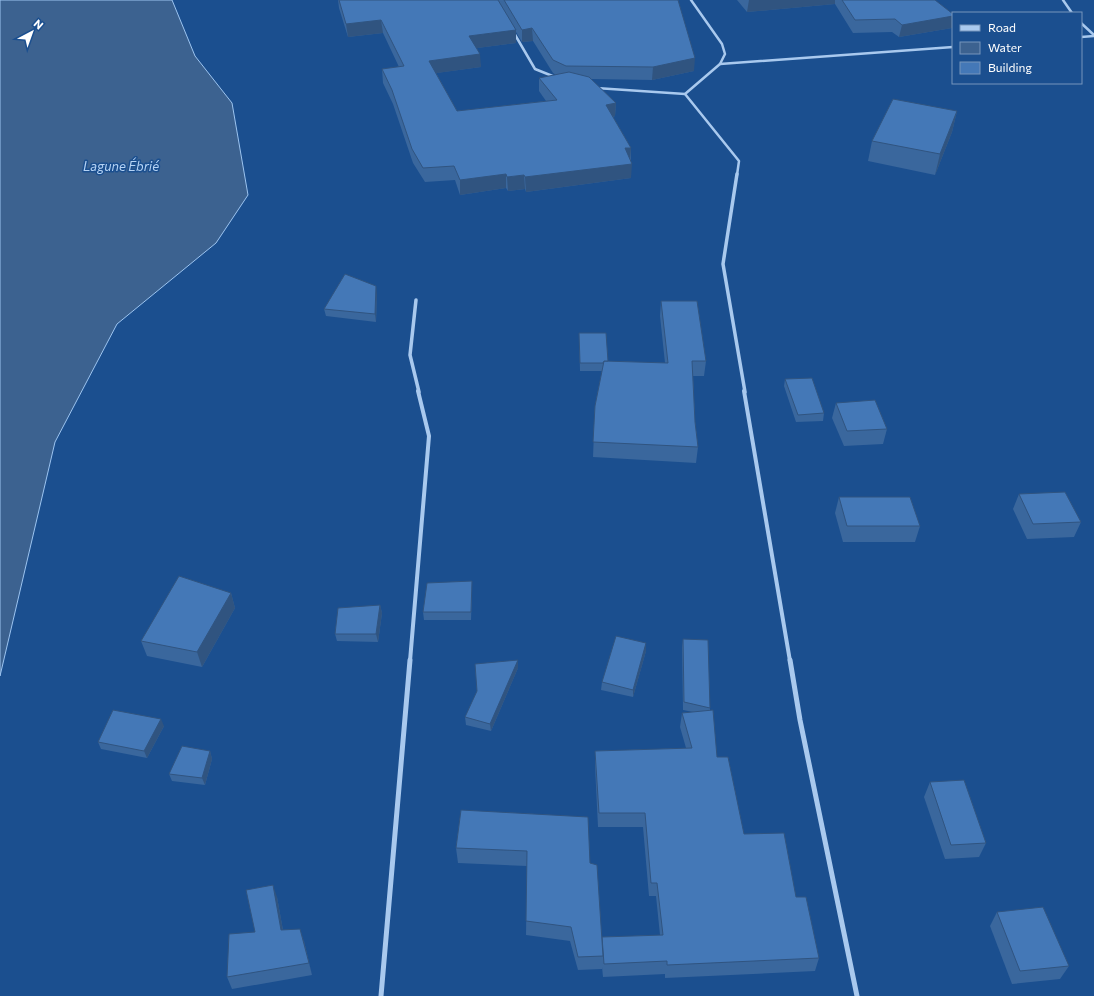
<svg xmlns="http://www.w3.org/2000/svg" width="1094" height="996" font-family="Commissioner,sans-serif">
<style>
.water{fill:#3c6290;stroke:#9cc4f0}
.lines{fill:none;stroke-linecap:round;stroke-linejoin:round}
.minor-far3{stroke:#a9c9ee;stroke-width:2.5}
.minor-far2{stroke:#a9c9ee;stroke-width:3.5}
.minor-far1{stroke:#a9c9ee;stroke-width:4}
.minor{stroke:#a9c9ee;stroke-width:5}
.wall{fill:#3a679d;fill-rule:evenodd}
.shaded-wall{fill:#305480}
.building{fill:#4478b7;stroke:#305480}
.labels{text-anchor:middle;stroke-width:3;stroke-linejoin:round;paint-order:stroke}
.far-water-label{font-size:13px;font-style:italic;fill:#b5d3f5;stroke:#1b4f8f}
</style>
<rect width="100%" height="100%" fill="#1b4f8f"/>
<polygon class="water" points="0,0 172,0 195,56 232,103 248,195 216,243 117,324 55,442 0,676"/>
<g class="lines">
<g class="minor-far3">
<polyline points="1063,0 1072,13"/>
<polyline points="1081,23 1094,35"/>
<polyline points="514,33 535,69 555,77"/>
<polyline points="1081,37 1094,36"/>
<polyline points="720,64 953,47"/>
<polyline points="596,88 685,94 720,64 725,54 722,44 691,0"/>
<polyline points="685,94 739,161 737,175"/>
</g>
<g class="minor-far2">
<polyline points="737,174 723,264 745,392"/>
<polyline points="416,300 410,355 419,392"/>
</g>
<g class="minor-far1">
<polyline points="744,391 790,661"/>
<polyline points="410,661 429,436 418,391"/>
</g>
<g class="minor">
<polyline points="790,660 800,720 857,996"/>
<polyline points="381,996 410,660"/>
</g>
</g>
<g class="wall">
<path d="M338,0H678L694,71L652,80L591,79L616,103L615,116L613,117L631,148V178L526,192L525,189L508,191L506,188L460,195L455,180L425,182L413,163L393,104L383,83L382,69L399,67L383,33L348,37L339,8ZM516,32L522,42L533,41L553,73L556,75L539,78V91L546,101L457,111L436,73L481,67L477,48L516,43Z"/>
<polygon points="737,0 935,0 952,28 899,37 892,32 853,33 835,4 747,12"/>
<polygon points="957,111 952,132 935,175 868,161 872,141"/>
<polygon points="377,294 376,322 326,316 324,309"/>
<polygon points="661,301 706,361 704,376 693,376 695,422 698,447 696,463 593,457 595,406 602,371 580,371 579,333 608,361 665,363 660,316"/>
<polygon points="785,379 824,413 823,421 796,422 784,386"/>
<polygon points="836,403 887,429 883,444 844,446 832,418"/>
<polygon points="1019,494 1081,522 1074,537 1027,539 1013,509"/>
<polygon points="839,497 920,526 915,542 843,542 835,513"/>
<polygon points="472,589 471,620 424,620 423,612"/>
<polygon points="231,593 235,608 202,667 147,656 141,641"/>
<polygon points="380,605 382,613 378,642 337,641 335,634"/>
<polygon points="683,639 710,708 710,711 717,757 744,834 796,897 819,958 815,971 665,978 665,974 603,977 602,967 602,969 578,970 570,941 526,935 527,866 458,863 456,848 461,810 590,863 602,937 660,935 656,896 649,896 643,827 598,827 595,766 595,751 686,748 680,727 682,713 693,712 683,710 682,647"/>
<polygon points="646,651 633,697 601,690 602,682"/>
<polygon points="518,668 491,731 466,725 465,717"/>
<polygon points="164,726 147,758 101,749 98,742"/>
<polygon points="210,751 212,759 205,785 172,781 169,774"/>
<polygon points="930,782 986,843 979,857 945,859 924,797"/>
<polygon points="277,897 283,930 304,941 312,975 232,989 227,977"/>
<polygon points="997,912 1069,966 1060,979 1012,984 990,926"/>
</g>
<g class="shaded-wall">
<polygon points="749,0 835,0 835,4 747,12"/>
<polygon points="953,16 953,25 952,28 899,37 902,25"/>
<polygon points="381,20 383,33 348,37 346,24"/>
<polygon points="532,28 533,41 522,42 522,30"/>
<polygon points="516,30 516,43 470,49 469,36"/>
<polygon points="480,54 481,67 430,74 429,61"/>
<polygon points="695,58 694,71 652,80 653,67"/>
<polygon points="616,103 615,116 606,119 606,105"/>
<polygon points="957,111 952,132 935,175 940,154"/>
<polygon points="625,148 631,148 630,162"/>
<polygon points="632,164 631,178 526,192 525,177"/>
<polygon points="506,174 506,188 460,195 460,180"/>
<polygon points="524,175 525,189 508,191 507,177"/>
<polygon points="376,286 377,294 376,322 375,314"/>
<polygon points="231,593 235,608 202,667 197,652"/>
<polygon points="380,605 382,613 378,642 376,634"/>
<polygon points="646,643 646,651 633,697 633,690"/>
<polygon points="518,660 518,668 491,731 490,724"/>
<polygon points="161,719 164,726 147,758 144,751"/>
<polygon points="210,751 212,759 205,785 202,778"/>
<polygon points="273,885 277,897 285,942 281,930"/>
<polygon points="300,929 304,941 312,975 309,963"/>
</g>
<g class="building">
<polygon points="339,0 498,0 516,30 469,36 480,54 429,61 457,111 557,100 539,78 569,72 589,77 616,103 606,105 631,148 625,148 632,164 525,177 524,175 507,177 506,174 460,180 454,166 423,168 412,149 392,90 382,69 404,66 381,20 346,24"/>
<polygon points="504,0 678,0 695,58 653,67 566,66 553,60 532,28 522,30"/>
<polygon points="842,0 935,0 953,14 953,16 902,25 895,19 855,20"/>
<polygon points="893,99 957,111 940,154 872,141"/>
<polygon points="345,274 376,286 375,314 324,309"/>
<polygon points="661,301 697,301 706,361 692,361 695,422 698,447 593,442 595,406 604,361 668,363"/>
<polygon points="579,333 606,333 608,361 604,361 603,363 580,363"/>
<polygon points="812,378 824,413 798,415 785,379"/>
<polygon points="875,400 887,429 847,431 836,403"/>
<polygon points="1065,492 1081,522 1033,524 1019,494"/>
<polygon points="839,497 910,497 920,526 847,526"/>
<polygon points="179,576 231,593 197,652 141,641"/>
<polygon points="472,581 471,612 423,612 427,583"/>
<polygon points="380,605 376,634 335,634 338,608"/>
<polygon points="616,636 646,643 633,690 602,682"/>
<polygon points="683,639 708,640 710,708 684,702"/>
<polygon points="518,660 490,724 465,717 477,691 475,664"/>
<polygon points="113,710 161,719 144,751 98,742"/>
<polygon points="713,710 717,757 728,757 744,834 784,833 796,897 806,897 819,958 667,965 667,961 604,964 602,937 663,935 657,883 651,883 645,813 599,813 595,751 692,748 682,713"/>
<polygon points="182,746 210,751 202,778 169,774"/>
<polygon points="964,780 986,843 951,845 930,782"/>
<polygon points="461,810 588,817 590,863 597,865 603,956 578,957 571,927 526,921 527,851 456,848"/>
<polygon points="273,885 281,930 300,929 309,963 227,977 229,934 255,932 246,890"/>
<polygon points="1043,907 1069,966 1020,971 997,912"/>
</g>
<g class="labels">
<g class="far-water-label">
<text x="121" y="171">Lagune Ébrié</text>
</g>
</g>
<rect x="952" y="12" width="130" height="72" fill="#1b4f8f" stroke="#7695bc"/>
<rect x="960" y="25" width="20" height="6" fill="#a9c9ee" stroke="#7695bc"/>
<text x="988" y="32" font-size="12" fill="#ffffff">Road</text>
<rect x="960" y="42" width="20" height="12" fill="#3c6290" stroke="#7695bc"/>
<text x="988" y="52" font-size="12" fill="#ffffff">Water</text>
<rect x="960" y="62" width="20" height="12" fill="#4478b7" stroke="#7695bc"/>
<text x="988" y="72" font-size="12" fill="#ffffff">Building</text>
<g transform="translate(32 32) rotate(41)" stroke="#1b4f8f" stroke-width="3" paint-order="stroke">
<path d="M0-3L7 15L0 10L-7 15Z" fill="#ffffff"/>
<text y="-6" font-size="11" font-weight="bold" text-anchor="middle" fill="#ffffff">N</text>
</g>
</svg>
